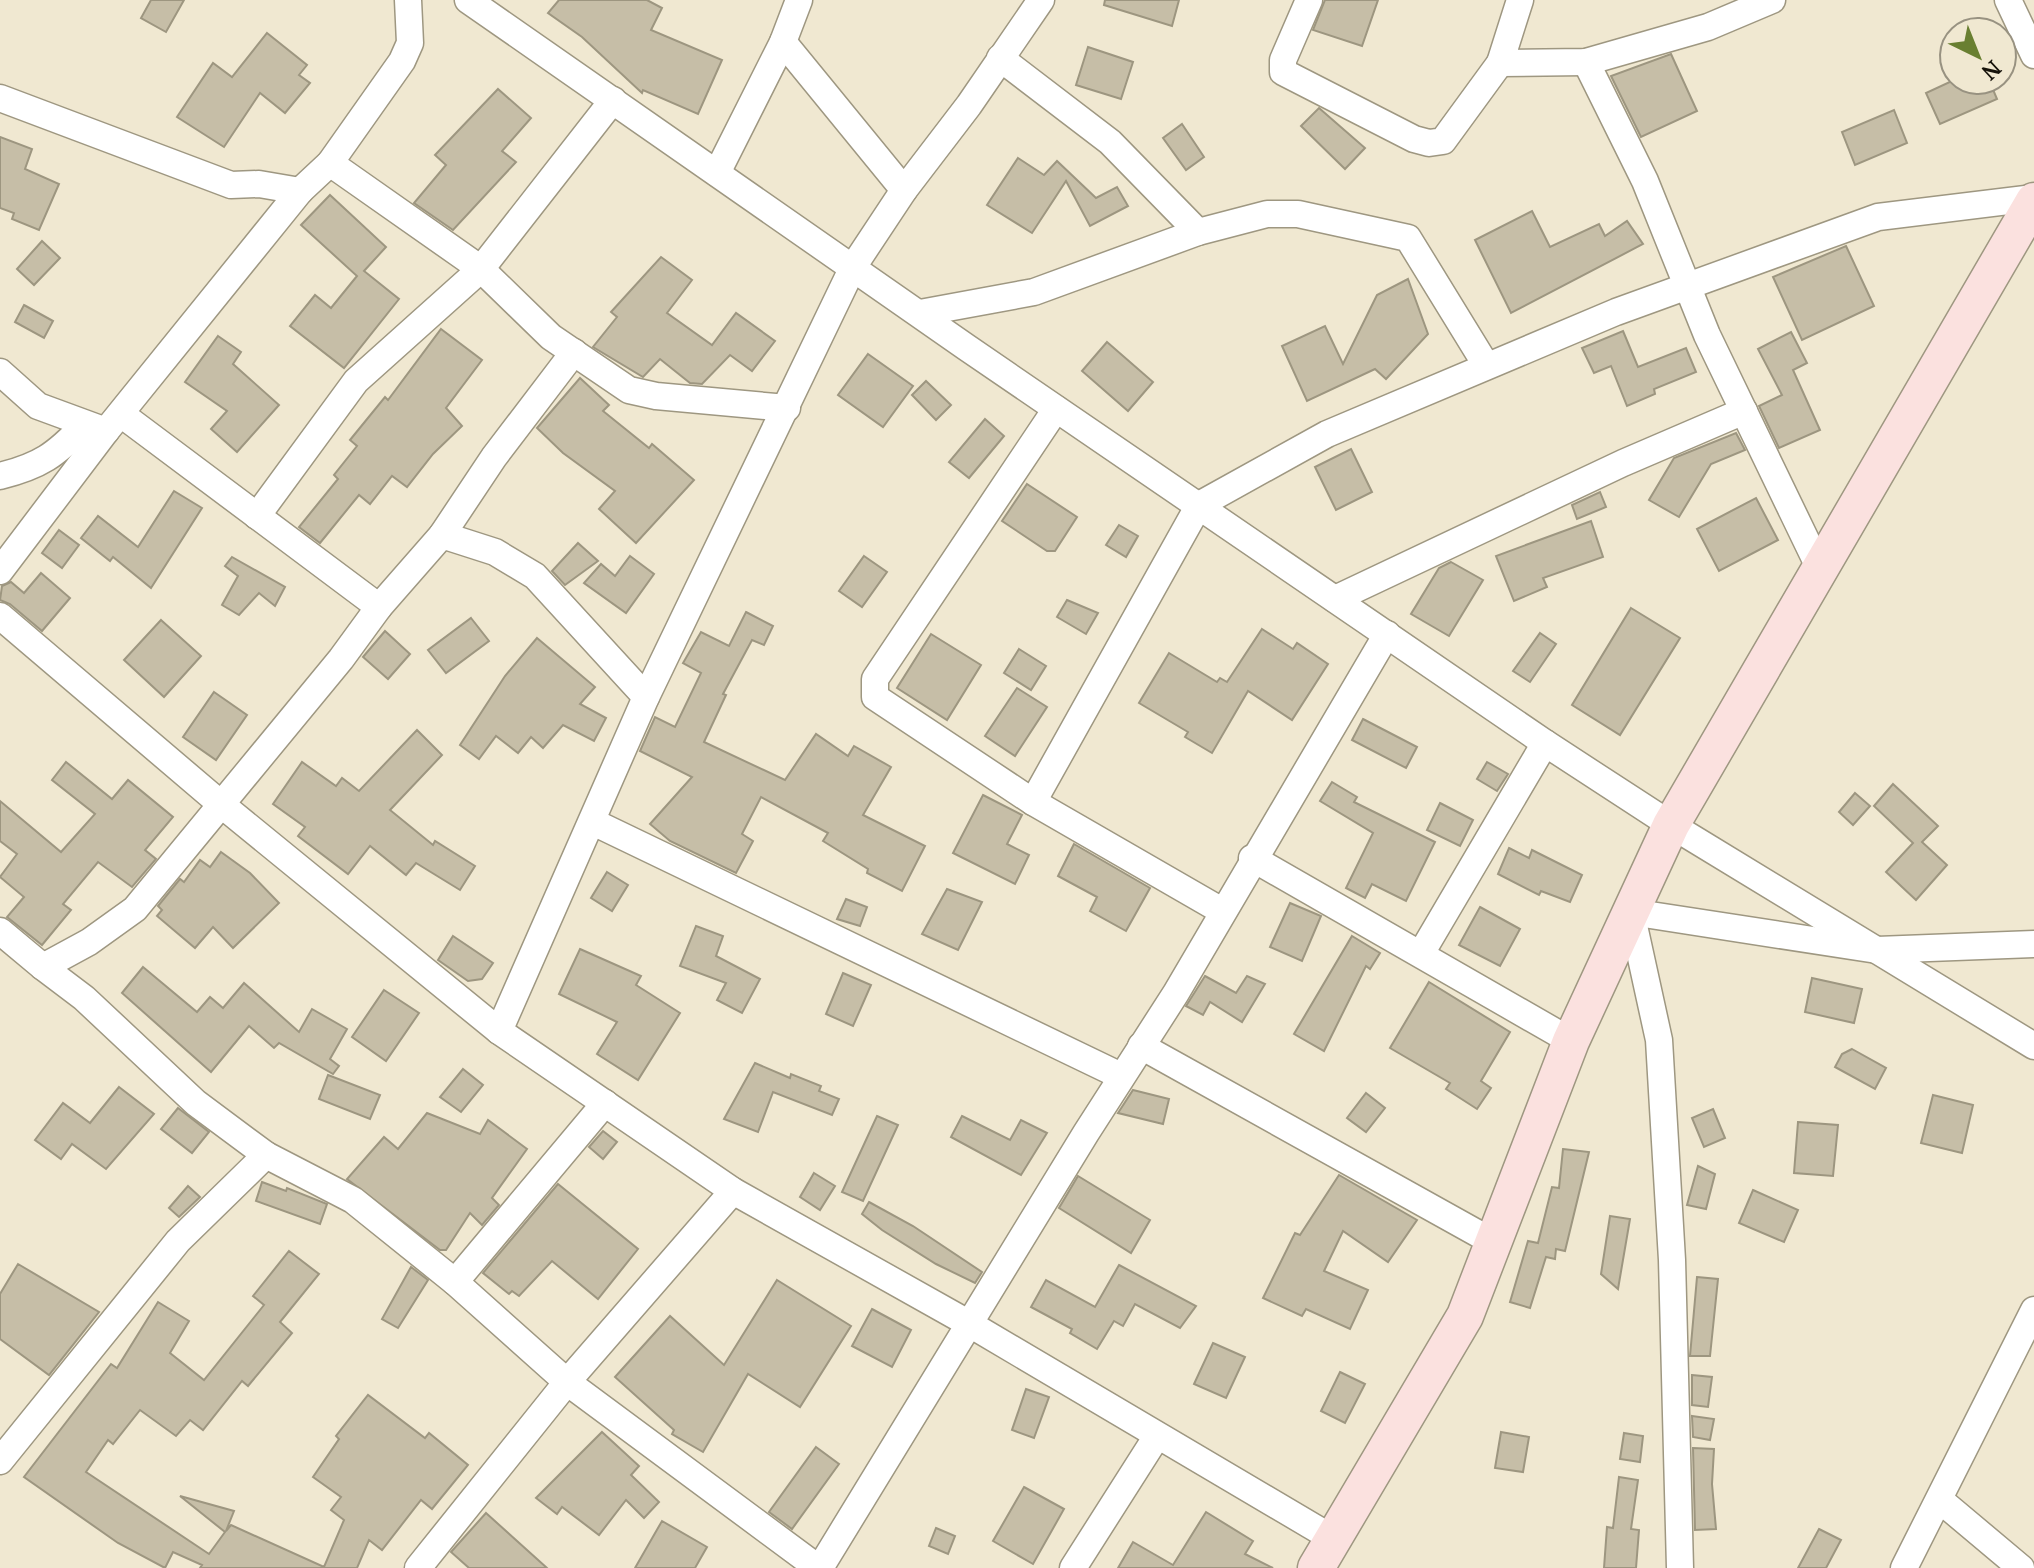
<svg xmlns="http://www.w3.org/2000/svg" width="2034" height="1568" font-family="'PT Serif',serif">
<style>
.building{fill:#c6bea7;stroke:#9d9680;stroke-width:2}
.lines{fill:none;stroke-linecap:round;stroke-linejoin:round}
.street-casing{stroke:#9e9781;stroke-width:29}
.secondary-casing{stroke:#9e9781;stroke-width:39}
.street{stroke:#fff;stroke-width:26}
.secondary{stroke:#fbe1df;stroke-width:36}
</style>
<rect width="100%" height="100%" fill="#f0e8d1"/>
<g class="building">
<polygon points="151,0 184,0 166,32 141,18"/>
<polygon points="559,0 647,0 662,8 651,30 722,60 698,114 643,90 642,93 582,37 548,13"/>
<polygon points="1105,0 1179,0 1172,26 1104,5"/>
<polygon points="1325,0 1378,0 1362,46 1313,30"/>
<polygon points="267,33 307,65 299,75 310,83 285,113 260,93 224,147 177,117 213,63 232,77"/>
<polygon points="1088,47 1133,62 1121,99 1076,85"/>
<polygon points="1671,54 1697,111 1641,137 1611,76"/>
<polygon points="1954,80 1989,80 1997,99 1940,124 1926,93"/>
<polygon points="498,89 531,118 502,151 516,162 453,230 414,203 446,165 435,155"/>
<polygon points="1319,108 1365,148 1345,169 1301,126"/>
<polygon points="1894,110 1907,143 1855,165 1842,132"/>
<polygon points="1182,124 1204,157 1186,170 1163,138"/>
<polygon points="0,137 32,149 25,169 59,184 39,230 12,219 14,213 0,208"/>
<polygon points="1018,158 1044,175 1057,161 1096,198 1117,187 1128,206 1090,226 1066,181 1032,233 987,205"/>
<polygon points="330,195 386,247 364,271 399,299 344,368 290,326 315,295 331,308 357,276 301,225"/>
<polygon points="1532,211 1550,247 1599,224 1605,236 1627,221 1643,244 1511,313 1475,240"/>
<polygon points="42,241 60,258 34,285 17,269"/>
<polygon points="1846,246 1874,306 1802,340 1773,277"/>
<polygon points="661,257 692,280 667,313 712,345 736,313 775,341 752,371 730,355 702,384 690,383 660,359 643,377 593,347 617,317 611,312"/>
<polygon points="1408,279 1428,334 1386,379 1375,369 1307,401 1282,346 1325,326 1343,364 1377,295"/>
<polygon points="24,305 53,321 44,338 15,322"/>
<polygon points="441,329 482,360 446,408 462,426 433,454 407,487 392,476 370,504 359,495 320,543 299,527 338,479 334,475 357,446 350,440 385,397 388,400"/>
<polygon points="1623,331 1638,367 1686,348 1696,372 1654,389 1655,394 1627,406 1611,366 1594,373 1582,348"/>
<polygon points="1791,332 1807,363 1793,370 1820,430 1779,448 1759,406 1782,395 1758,349"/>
<polygon points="218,336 241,352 233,364 279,405 237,452 211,429 227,411 185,382"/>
<polygon points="1107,342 1153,382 1128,411 1082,371"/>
<polygon points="868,354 913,386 883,427 838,395"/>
<polygon points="580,378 609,405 603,411 649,448 652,444 694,480 636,543 599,509 615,491 563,453 537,428"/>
<polygon points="926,381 951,405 936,420 912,395"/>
<polygon points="985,419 1004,436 969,478 949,462"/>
<polygon points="1736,433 1745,450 1711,464 1679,517 1649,500 1674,458"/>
<polygon points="1351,449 1372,492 1336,510 1315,467"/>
<polygon points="1027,484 1077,517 1055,551 1047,551 1002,521"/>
<polygon points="174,491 202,508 151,588 113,557 110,561 81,538 98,516 138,547"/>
<polygon points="1600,492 1606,507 1577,519 1572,505"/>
<polygon points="1756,498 1778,540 1719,571 1697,529"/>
<polygon points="1591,521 1603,557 1543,578 1547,587 1514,601 1496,556"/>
<polygon points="1119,525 1138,536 1126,557 1106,545"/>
<polygon points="59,530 79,545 62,568 42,553"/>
<polygon points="578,543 598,561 565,585 552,571"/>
<polygon points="630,556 654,574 626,613 584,583 601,564 615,576"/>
<polygon points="864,556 887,572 862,607 839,591"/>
<polygon points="232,557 285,587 275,606 259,593 239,615 222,605 238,576 225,566"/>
<polygon points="1451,562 1483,580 1449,636 1411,614 1439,568"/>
<polygon points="41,573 70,598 42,631 10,604 0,600 2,586 11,582 24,593"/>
<polygon points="1067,600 1098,613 1086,634 1057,617"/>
<polygon points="1631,608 1680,638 1620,735 1572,705"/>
<polygon points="746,612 773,626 764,645 752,640 723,694 726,695 704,742 785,780 816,734 848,756 854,746 891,767 863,815 925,846 902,891 867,873 868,869 823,841 828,833 761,797 742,834 753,841 736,873 670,841 650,824 692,777 640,751 655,717 675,727 701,673 683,663 701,632 729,646"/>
<polygon points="471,618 489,641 446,673 428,650"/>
<polygon points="161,620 201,656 164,697 124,660"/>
<polygon points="1262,629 1293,649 1297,643 1328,664 1292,720 1248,691 1212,753 1185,737 1188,732 1139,703 1169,653 1217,682 1220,678 1227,682"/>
<polygon points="385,631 410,654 388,679 363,657"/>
<polygon points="1540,633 1556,644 1530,682 1513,671"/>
<polygon points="931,634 981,665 947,720 897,688"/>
<polygon points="537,638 595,687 580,704 606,718 594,741 563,725 543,748 531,737 518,753 496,736 479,759 460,745 505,676"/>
<polygon points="1019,649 1046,666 1031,690 1004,673"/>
<polygon points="1017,688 1047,707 1015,756 985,736"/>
<polygon points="214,692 247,715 216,760 183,737"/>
<polygon points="1363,719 1417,747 1406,768 1352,740"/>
<polygon points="417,730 442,755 390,810 433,845 435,841 475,866 460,890 416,863 406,875 370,846 348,874 298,836 305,827 273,804 302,762 336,786 342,778 359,791"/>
<polygon points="66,762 112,799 128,780 173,817 145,850 156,859 132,887 98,862 63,904 71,910 42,945 7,917 24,897 0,877 17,854 0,841 0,801 61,852 95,814 52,780"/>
<polygon points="1487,762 1508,774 1497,791 1477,779"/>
<polygon points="1332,782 1357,797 1354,802 1435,842 1406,901 1372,884 1365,898 1346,888 1373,833 1320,801"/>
<polygon points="1893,784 1938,826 1922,842 1947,865 1916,900 1886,872 1913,843 1874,806"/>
<polygon points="1855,793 1870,806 1853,825 1839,812"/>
<polygon points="983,795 1022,815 1007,844 1029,855 1015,884 953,853"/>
<polygon points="1440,803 1473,820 1460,846 1427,830"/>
<polygon points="1074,844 1150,888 1126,931 1090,911 1097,897 1058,876"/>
<polygon points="1509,848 1529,858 1532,850 1582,875 1570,902 1541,891 1539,895 1498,874"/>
<polygon points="221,852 250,873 279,903 233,948 213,927 195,948 157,916 162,910 158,906 180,879 184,882 200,860 210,867"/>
<polygon points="607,872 628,885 612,911 591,898"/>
<polygon points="947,889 982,902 958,950 922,934"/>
<polygon points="846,899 867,907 860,926 837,919"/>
<polygon points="1290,903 1321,916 1302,961 1270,947"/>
<polygon points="1480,907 1520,929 1500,966 1459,945"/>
<polygon points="696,926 723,936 716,956 760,979 742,1013 717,1000 726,983 680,966"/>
<polygon points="453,936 493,963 482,979 468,981 438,960"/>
<polygon points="1352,936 1380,953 1370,969 1366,966 1324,1051 1294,1034"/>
<polygon points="580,949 641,976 636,985 680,1013 638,1080 597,1054 617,1022 559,994"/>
<polygon points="143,967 197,1012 210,997 223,1008 244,983 299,1032 312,1009 347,1029 330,1059 339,1066 333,1074 279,1043 274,1048 249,1026 211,1072 122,993"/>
<polygon points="843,973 871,985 853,1026 826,1014"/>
<polygon points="1205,976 1236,993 1247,976 1265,984 1242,1022 1210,1002 1203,1015 1186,1006"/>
<polygon points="1812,978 1862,989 1854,1023 1805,1012"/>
<polygon points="1429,982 1510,1032 1481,1081 1491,1088 1477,1109 1446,1089 1450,1083 1390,1048"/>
<polygon points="384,990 419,1013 386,1061 352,1037"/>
<polygon points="1852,1049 1886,1068 1875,1089 1835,1067 1842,1054"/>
<polygon points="755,1063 790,1078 791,1074 821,1086 819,1091 839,1099 832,1115 773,1092 758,1132 724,1119"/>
<polygon points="463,1069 483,1085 461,1112 440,1097"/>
<polygon points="328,1075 380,1095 370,1119 319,1099"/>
<polygon points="119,1087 154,1114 106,1169 72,1144 61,1159 35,1140 63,1103 90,1123"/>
<polygon points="1133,1090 1169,1099 1163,1124 1118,1113"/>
<polygon points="1366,1093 1385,1108 1366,1132 1347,1118"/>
<polygon points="1933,1095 1973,1105 1962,1153 1921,1143"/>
<polygon points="178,1108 209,1132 192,1153 161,1129"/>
<polygon points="1713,1109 1725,1138 1704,1147 1692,1118"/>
<polygon points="427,1113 480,1134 488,1120 527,1149 492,1198 499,1205 482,1225 470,1213 446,1250 440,1250 347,1179 384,1137 398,1149"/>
<polygon points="877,1116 898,1125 863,1201 842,1192"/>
<polygon points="962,1116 1010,1140 1021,1120 1047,1133 1021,1175 951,1137"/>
<polygon points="1798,1122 1838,1125 1833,1176 1794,1173"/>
<polygon points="603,1131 617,1142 603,1159 589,1147"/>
<polygon points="1563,1149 1589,1152 1565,1251 1556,1249 1555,1259 1546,1257 1530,1308 1510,1302 1528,1241 1538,1243 1552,1187 1559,1188"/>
<polygon points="1698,1166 1715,1174 1706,1209 1687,1205"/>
<polygon points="814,1173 835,1186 820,1210 800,1197"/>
<polygon points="1339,1175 1417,1220 1388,1262 1343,1231 1324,1271 1368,1290 1350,1329 1306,1309 1302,1316 1263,1298 1295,1233 1300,1235"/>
<polygon points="1078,1176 1150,1220 1131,1253 1059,1208"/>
<polygon points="262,1182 286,1191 287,1188 327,1204 320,1224 256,1201"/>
<polygon points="558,1184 638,1249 598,1299 552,1261 519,1296 512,1291 509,1294 483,1273"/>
<polygon points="188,1186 200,1197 179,1217 169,1208"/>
<polygon points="1753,1190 1798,1210 1784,1242 1739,1223"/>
<polygon points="869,1202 913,1226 982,1272 975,1283 936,1264 882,1230 862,1214"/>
<polygon points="1610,1216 1630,1219 1618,1289 1601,1274"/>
<polygon points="289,1251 319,1274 280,1322 292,1333 248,1386 242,1381 203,1430 190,1420 176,1436 140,1410 113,1444 108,1440 86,1472 209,1554 225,1532 180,1496 234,1511 226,1531 231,1525 324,1567 344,1520 331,1510 341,1497 313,1477 339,1439 336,1436 368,1395 425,1438 429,1433 468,1465 432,1509 421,1500 382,1550 369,1540 357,1568 200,1568 202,1565 173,1552 165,1568 118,1543 24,1477 111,1364 117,1368 158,1302 189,1321 170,1353 204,1380 264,1305 253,1296"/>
<polygon points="18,1264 99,1312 49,1375 0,1339 0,1294"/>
<polygon points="1119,1265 1196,1306 1180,1328 1135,1304 1123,1326 1114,1321 1097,1349 1070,1333 1072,1329 1031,1307 1046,1280 1095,1307"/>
<polygon points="411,1267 428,1280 398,1328 382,1319"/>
<polygon points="1697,1277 1718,1279 1710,1356 1690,1356"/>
<polygon points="777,1280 851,1326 800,1407 748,1374 703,1452 672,1434 674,1430 615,1377 670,1316 724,1365"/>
<polygon points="872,1309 911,1330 892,1367 852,1346"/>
<polygon points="1213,1343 1245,1357 1226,1398 1194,1384"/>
<polygon points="1340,1372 1365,1384 1345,1423 1321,1411"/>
<polygon points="1692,1375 1712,1377 1708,1407 1692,1405"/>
<polygon points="1026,1389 1049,1397 1034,1438 1012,1430"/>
<polygon points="1692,1416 1714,1419 1710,1440 1693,1437"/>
<polygon points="602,1432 639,1466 631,1475 659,1502 644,1518 626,1500 599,1535 562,1507 557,1514 536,1498"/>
<polygon points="1501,1432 1529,1437 1523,1472 1495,1468"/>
<polygon points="1624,1433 1643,1436 1640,1462 1620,1459"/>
<polygon points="816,1447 839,1464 792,1529 769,1512"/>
<polygon points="1693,1448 1714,1449 1712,1484 1716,1529 1695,1530"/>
<polygon points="1619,1477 1638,1480 1631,1529 1639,1530 1636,1568 1604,1568 1607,1527 1613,1528"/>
<polygon points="1024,1487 1064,1509 1033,1564 993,1541"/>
<polygon points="1206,1512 1253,1541 1245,1554 1273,1568 1118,1568 1133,1542 1173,1565"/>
<polygon points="486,1513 547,1568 469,1568 451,1552"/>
<polygon points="662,1521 707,1547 695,1568 635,1568"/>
<polygon points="936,1528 955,1536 948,1554 929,1546"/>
<polygon points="1819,1529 1841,1540 1826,1568 1798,1568"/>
</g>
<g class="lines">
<g class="street-casing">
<g id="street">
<polyline points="468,0 966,347 1545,743 1671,825 2034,1046"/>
<polyline points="1309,0 1283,60 1283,72 1414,139 1429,143 1443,141 1500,63"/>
<polyline points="1520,0 1500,63 1586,62 1708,27 1772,0"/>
<polyline points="2008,0 2034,55"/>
<polyline points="783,42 904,190"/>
<polyline points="1000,58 1110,142 1198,232"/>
<polyline points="1586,62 1645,181 1707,335 1820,569"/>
<polyline points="0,98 231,185 259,184 300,191"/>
<polyline points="330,163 481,269 551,337 629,390 656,396 787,408"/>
<polyline points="717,173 783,42 799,0"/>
<polyline points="920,313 1034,292 1198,232 1267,214 1298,214 1408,238 1486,365"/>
<polyline points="0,372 38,406 106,431"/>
<polyline points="1056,409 875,679 875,697 1033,802 1222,911"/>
<polyline points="121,414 379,607"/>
<path d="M0,476C40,466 56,455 84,425"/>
<polyline points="257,516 356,381 481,269 613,100"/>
<polyline points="442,535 494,457 574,352"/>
<polyline points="0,571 106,431 300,191 330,163 402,61 410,43 408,0"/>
<polyline points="1335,599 1623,463 1744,411"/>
<polyline points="0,616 222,805 499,1031 733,1191 968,1323 1332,1538"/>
<polyline points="1033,802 1199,505 1327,434 1616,312 1878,217 2034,198"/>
<polyline points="593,822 1121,1076"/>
<polyline points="1252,858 1571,1041"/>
<polyline points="0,931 43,967 89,942 135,909 341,659 379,607 442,535 495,552 535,576 646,697"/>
<polyline points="1422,952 1545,743"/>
<polyline points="499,1031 646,697 853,267 904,190 969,105 1041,0"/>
<polyline points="1141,1046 1493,1242"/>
<polyline points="266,1155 353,1200 455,1282 567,1382 818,1568"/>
<polyline points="455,1282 605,1103"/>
<polyline points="0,1461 178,1241 266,1155 196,1103 84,998 43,967"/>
<polyline points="1940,1500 2021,1568"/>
<polyline points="418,1568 567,1382 733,1191"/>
<polyline points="820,1568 1086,1133 1176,993 1387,634"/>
<polyline points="1073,1568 1157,1436"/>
<polyline points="1680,1568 1672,1260 1659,1040 1631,912 1877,950 2034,944"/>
<polyline points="1904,1568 2034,1310"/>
</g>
</g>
<g class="secondary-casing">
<polyline id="secondary" points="1316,1568 1465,1316 1571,1041 1671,825 2034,201"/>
</g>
<use href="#street" class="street"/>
<use href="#secondary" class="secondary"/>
</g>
<g transform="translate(1978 56) rotate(137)"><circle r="38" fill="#f0e8d1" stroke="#989281" stroke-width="2"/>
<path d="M0-6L14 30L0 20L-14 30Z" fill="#697f31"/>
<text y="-12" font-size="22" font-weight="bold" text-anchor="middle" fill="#15120a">N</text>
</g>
</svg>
